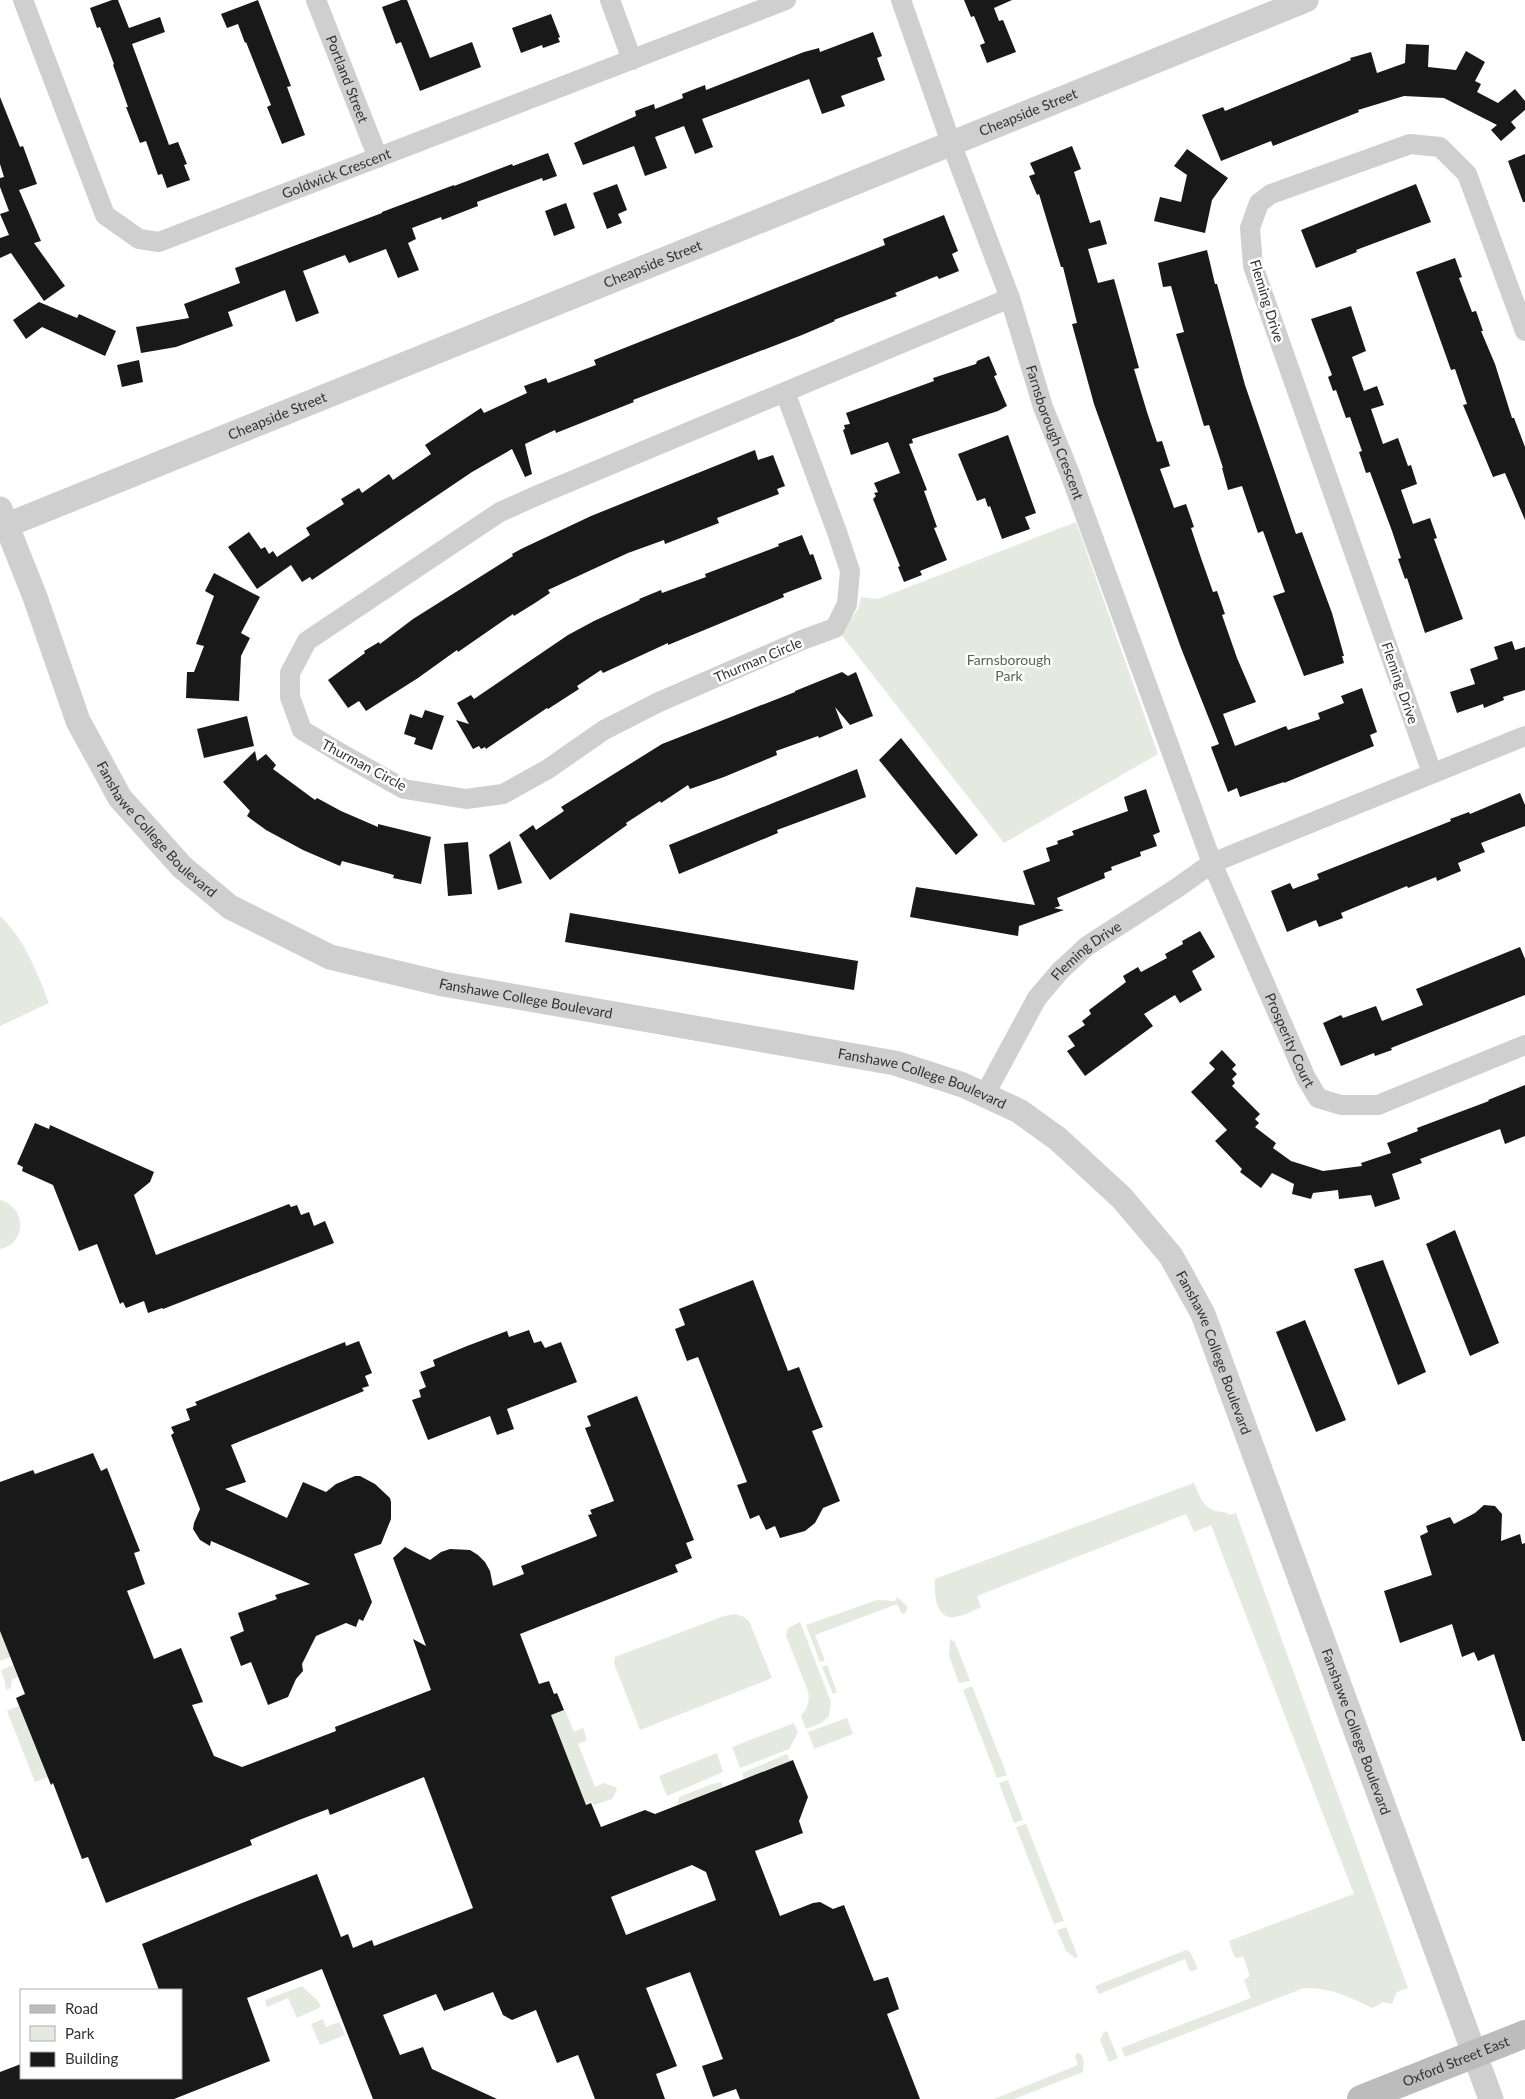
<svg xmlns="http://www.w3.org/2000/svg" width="1525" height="2099" font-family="Lato,sans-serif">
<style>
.green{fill:#e4eadf}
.building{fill:#191919;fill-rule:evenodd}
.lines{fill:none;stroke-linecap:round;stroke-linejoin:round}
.minor{stroke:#cfcfcf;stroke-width:20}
.tertiary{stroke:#cfcfcf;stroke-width:25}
.secondary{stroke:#bcbcbc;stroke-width:28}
.labels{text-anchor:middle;stroke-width:5;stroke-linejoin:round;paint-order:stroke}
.street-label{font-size:14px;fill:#323232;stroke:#fff}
.park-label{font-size:14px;fill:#536944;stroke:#fff}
</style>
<rect width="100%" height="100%" fill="#fff"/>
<g class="green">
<polygon points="1076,522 1158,754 1004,843 840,633 858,609 861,597 878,599"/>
<path d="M0,916C25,940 37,972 49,1003L0,1026Z"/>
<path d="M0,1200C26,1207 28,1243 0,1249Z"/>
<path d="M1194,1483C1199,1495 1202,1506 1215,1511C1221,1512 1225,1511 1230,1515L1236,1513L1408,1988L1397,1992L1392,2004L1383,2002L1372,2008C1350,1997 1329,1987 1304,1988L1125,2057L1121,2048L1251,1998L1244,1980L1250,1976L1243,1956L1237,1958L1234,1956L1229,1941L1354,1894L1223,1556L1211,1525L1194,1532L1186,1514L977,1596L981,1607C973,1611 963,1616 954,1617C935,1620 934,1591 935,1579Z"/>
<polygon points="897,1597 908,1607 905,1614 902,1614 897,1604 815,1635 825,1661 820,1662 806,1625 877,1600 895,1601"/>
<polygon points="735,1614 744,1617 749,1621 772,1678 640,1730 614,1663 615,1657 724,1616"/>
<path d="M800,1622L831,1702L829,1716L821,1723L806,1729L801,1716C808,1708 810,1701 808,1691L786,1636L788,1628Z"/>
<polygon points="0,1631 10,1657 0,1661"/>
<polygon points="950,1639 955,1642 970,1681 959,1683 949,1656"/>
<polygon points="13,1665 18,1677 12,1679 11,1688 6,1690 5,1682 1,1670"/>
<polygon points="827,1665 837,1692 833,1694 822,1667"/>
<polygon points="972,1686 1007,1775 997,1778 963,1690"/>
<polygon points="19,1706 48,1777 35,1782 7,1711"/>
<polygon points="565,1710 574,1732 583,1728 587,1740 578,1744 595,1787 604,1783 615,1787 617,1789 612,1799 594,1805 592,1802 580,1806 551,1715"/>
<polygon points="847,1718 853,1734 814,1749 808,1732"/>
<polygon points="794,1723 798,1733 789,1749 740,1768 732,1747"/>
<polygon points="717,1753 723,1772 667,1796 659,1776"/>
<polygon points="787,1754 790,1761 744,1779 742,1773"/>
<polygon points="1008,1780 1023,1820 1014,1823 999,1783"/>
<polygon points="721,1782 723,1787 677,1805 679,1797 712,1784"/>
<polygon points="1026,1824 1064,1921 1054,1924 1016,1827"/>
<polygon points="1066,1927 1078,1957 1075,1958 1066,1951 1057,1930"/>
<polygon points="1186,1950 1190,1952 1198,1969 1193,1971 1189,1970 1185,1959 1099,1994 1095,1986"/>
<polygon points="302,1986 318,2001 321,2007 297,2018 288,1998 267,2007 265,2000"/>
<polygon points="323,2019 326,2027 339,2022 345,2035 320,2045 311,2024"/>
<polygon points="1107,2031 1118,2058 1109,2062 1100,2040 1103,2033"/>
<polygon points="1077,2053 1081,2054 1084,2061 1083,2072 1014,2099 994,2099 1078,2065 1075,2057"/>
</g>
<g class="building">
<polygon points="112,0 118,0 129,28 160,17 165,32 132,44 169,145 178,142 187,164 184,165 190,180 167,188 162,174 158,175 146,141 140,143 126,107 128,107 113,65 114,64 100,27 97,28 90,8"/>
<polygon points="258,0 291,86 287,87 305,135 282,144 267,107 271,105 246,42 245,43 238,24 227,28 221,14"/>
<polygon points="401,0 407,0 430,58 472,42 481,67 420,91 401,42 396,44 382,7"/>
<polygon points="964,0 1012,0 994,8 999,21 1003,20 1016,52 987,63 980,45 985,43 974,16 971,17"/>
<polygon points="551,14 560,37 558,38 560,42 543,48 542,45 521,53 512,28"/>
<polygon points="873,32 882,56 877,58 885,80 841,96 845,106 822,114 809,79 702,119 713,147 695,154 684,126 655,137 667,168 645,176 634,146 583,165 574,143 636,116 635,111 654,104 655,109 683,98 682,94 705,85 706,90 804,52 819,48 820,52"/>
<polygon points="1406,44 1429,45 1428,67 1456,70 1466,51 1485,62 1475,81 1481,84 1477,92 1498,103 1515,89 1525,101 1525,110 1511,122 1516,128 1501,141 1491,130 1497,125 1444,98 1404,96 1358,110 1359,112 1273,146 1271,141 1221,161 1202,115 1223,107 1225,111 1351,60 1350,58 1371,52 1377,73 1405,63"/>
<polygon points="0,97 20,147 23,146 37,184 19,190 41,241 34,243 65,286 44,301 11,253 0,258 0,238 9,235 0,214 9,211 0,187 0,178 4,177 0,164"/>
<polygon points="1072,146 1081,169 1074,172 1090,223 1100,220 1107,244 1088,249 1098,283 1114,279 1132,343 1139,368 1134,369 1147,412 1157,442 1162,441 1170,466 1160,469 1174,508 1186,504 1194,527 1191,528 1201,558 1213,592 1217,591 1225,614 1222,615 1237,658 1256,702 1223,714 1235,746 1286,726 1288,730 1320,719 1318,713 1344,703 1341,696 1362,688 1377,732 1370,735 1374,746 1284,783 1284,782 1240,797 1237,788 1228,792 1211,747 1219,744 1181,648 1094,404 1072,324 1077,323 1063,267 1061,267 1039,194 1037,195 1029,176 1035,174 1030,163"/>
<polygon points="1187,149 1228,178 1212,200 1205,233 1154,221 1160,197 1181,202 1187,175 1174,166"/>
<polygon points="548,153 557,176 543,181 542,178 477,202 478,206 442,220 441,217 412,228 416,239 408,243 419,270 398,278 386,249 349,263 345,255 303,271 319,313 296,322 285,290 228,312 233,326 176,347 141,353 136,327 189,318 184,304 240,283 235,268 382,213 382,212 454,185 454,186 512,164 513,166"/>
<polygon points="1525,154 1525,202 1523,202 1508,161"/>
<polygon points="617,184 627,210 618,214 622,223 607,229 593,193"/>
<polygon points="1416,184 1431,222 1356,250 1357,252 1316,268 1301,230"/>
<polygon points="566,203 575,228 554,236 545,211"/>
<polygon points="944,215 958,251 952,254 959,271 939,279 937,276 895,293 897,296 834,320 835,321 802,335 633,400 634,402 556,433 555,430 525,444 532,474 525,477 512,449 472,472 312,580 310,577 302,582 291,565 257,589 228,547 249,532 261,549 265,547 269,554 273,551 277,557 310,535 306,528 344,504 341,499 359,488 362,493 389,474 393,480 431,454 425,445 481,408 484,413 527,393 524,386 546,378 548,383 596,365 594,360 885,245 883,239"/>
<polygon points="1207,250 1215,284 1217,284 1245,385 1296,534 1302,532 1332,613 1344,656 1342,656 1344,663 1304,676 1273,596 1285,592 1263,531 1258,533 1242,486 1228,490 1222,468 1223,468 1209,425 1204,426 1176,334 1184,332 1171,286 1163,287 1158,263"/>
<polygon points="1455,258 1462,277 1459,278 1472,312 1476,311 1483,331 1481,331 1495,364 1512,418 1514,418 1525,447 1525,520 1505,473 1493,477 1463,405 1467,404 1455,369 1451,370 1416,272"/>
<polygon points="39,302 77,318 79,314 116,331 105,356 42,327 26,339 13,320"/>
<polygon points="1351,306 1366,351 1352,357 1364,391 1377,386 1384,405 1371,409 1383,444 1398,438 1408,466 1411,465 1417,484 1401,490 1413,524 1430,518 1437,538 1434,539 1463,619 1425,633 1407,578 1405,579 1398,559 1401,558 1392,531 1370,472 1366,473 1359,452 1362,451 1350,417 1346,418 1336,390 1333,391 1328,377 1332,375 1311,319"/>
<polygon points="989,356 997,375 994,376 1007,406 998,411 912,439 913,443 909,444 927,490 924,491 937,527 934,528 947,560 920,571 922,575 904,582 898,567 900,566 873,499 876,496 874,493 878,492 874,483 900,473 888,442 851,455 843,430 845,429 844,425 850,424 846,413 934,381 933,378 976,364 977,361"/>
<polygon points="139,360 143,382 122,387 117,365"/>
<polygon points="1008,435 1036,513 1025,517 1030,529 1002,539 990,506 988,507 985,498 977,501 958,454"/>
<polygon points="755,450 758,460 773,455 785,486 777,489 779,494 717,518 719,523 665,544 664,540 628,553 548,590 550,593 535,603 514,616 513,614 458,652 457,650 418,678 366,711 359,701 348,708 328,680 365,653 364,651 379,642 380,644 413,619 513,556 512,554 521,549 591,516"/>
<polygon points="802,535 810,555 813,554 822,579 783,594 784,597 731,619 668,645 668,643 603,673 601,670 577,686 579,689 548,709 547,708 486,749 485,747 481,749 479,746 473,749 456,720 469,724 457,703 471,695 474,699 568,635 594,621 640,600 639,599 661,590 662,593 706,577 705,574 779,546 778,544"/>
<polygon points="214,573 260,597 241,633 250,638 241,656 239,701 186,698 187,672 194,672 204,646 196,644 214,596 205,591"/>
<polygon points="1512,641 1515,650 1525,647 1525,690 1503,697 1504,700 1484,708 1483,704 1457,713 1450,692 1475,684 1470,669 1498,659 1494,647"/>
<polygon points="842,672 848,676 856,672 873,716 850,725 835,707 843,728 819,738 818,736 776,751 777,755 724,777 690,789 688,785 661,803 660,801 626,823 627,825 550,880 519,835 533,825 536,830 564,811 561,807 662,744 795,692 795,691"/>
<polygon points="425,710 444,716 432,750 414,744 416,738 404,734 410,714 422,718"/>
<polygon points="247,716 254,746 204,758 197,729"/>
<polygon points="901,738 978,835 956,855 879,760"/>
<polygon points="255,751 257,761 266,754 276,765 273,769 315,800 317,798 341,811 378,827 378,824 431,837 421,884 393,878 394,875 342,861 340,866 303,850 266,830 247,816 250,811 223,782"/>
<polygon points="857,769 866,797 777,830 778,833 679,874 669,845"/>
<polygon points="1146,789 1160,832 1153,835 1157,846 1140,852 1141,856 1111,867 1112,870 1104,873 1105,878 1057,898 1060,906 1054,908 1064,910 1019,926 1018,936 910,917 916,887 1035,905 1023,871 1050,861 1046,848 1058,844 1057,841 1074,835 1072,831 1128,811 1124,797"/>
<polygon points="1520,793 1525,805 1525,826 1481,843 1485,852 1458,863 1461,871 1437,881 1436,877 1408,888 1407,886 1341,913 1343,918 1319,927 1316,920 1287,932 1271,891 1290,883 1293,889 1319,879 1317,874 1451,821 1450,819 1469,812 1470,814"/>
<polygon points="510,841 522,883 498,890 489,855"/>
<polygon points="468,842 472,894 448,896 444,844"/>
<polygon points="570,913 858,961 854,990 565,942"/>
<polygon points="1200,931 1215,957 1192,971 1202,990 1180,1003 1175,995 1144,1014 1153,1026 1085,1076 1067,1051 1075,1046 1068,1036 1085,1025 1082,1021 1091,1014 1089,1010 1126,982 1123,976 1138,967 1141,972 1167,958 1165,954 1183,944 1182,941"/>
<polygon points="1520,947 1525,959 1525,995 1391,1048 1392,1050 1375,1056 1374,1053 1341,1066 1323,1023 1341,1015 1343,1018 1376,1006 1382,1021 1423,1005 1416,989"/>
<polygon points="1222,1050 1236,1065 1232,1069 1237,1074 1232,1079 1235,1083 1232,1086 1260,1114 1255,1119 1259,1123 1255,1127 1276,1143 1273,1148 1291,1161 1323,1171 1362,1166 1361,1163 1391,1153 1387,1143 1418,1131 1417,1128 1489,1101 1488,1100 1525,1085 1525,1136 1505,1144 1500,1129 1420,1159 1422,1163 1392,1174 1400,1199 1375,1207 1371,1195 1339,1199 1338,1190 1313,1193 1311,1199 1292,1194 1294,1184 1272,1173 1261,1188 1240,1172 1242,1169 1215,1141 1227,1130 1191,1092 1215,1069 1209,1063"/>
<polygon points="35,1123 49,1129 50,1125 154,1172 150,1182 134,1195 156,1255 289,1204 291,1207 297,1205 301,1215 309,1212 314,1226 325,1221 334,1243 163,1309 162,1308 148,1313 144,1301 126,1308 123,1302 120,1304 97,1244 79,1251 53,1185 22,1171 23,1167 17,1164"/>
<polygon points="1455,1230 1499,1343 1470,1356 1426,1244"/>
<polygon points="1383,1260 1426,1372 1398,1385 1354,1269"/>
<polygon points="753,1280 788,1371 799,1367 813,1403 823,1427 812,1431 840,1501 823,1508 815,1523 805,1531 780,1538 775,1526 766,1530 759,1515 750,1519 737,1485 747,1482 698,1357 687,1361 675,1329 685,1325 679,1309"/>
<polygon points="1305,1320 1346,1420 1316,1432 1276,1332"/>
<polygon points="529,1330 534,1343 541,1341 545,1348 561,1342 577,1382 507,1409 514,1429 497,1435 490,1416 428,1440 412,1400 421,1397 419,1390 426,1387 420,1372 435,1366 433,1360 467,1346 507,1331 509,1337"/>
<polygon points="359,1341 372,1373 365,1376 369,1386 362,1388 364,1391 231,1445 246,1482 225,1489 287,1518 303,1482 326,1492 336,1484 355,1476 360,1476 375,1484 390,1498 391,1502 391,1519 381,1544 354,1554 372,1602 363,1621 359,1619 356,1627 346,1623 316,1636 302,1664 303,1671 296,1679 288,1697 268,1705 251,1662 241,1666 230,1637 244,1631 238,1613 277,1599 275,1595 310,1584 211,1541 210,1546 200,1540 193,1529 194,1523 200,1509 171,1435 174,1433 171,1427 190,1420 186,1409 197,1405 195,1402 312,1355 345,1342 346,1346"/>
<path d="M637,1396L694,1540L686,1543L692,1558L675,1565L678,1572L520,1634L539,1684L549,1681L554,1694L557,1693L564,1710L551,1715L586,1805L591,1803L601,1827L645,1810L655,1814L793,1760L808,1797L799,1821L803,1833L755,1851L780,1916L813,1903L820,1902L833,1909L844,1905L874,1981L888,1977L899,2009L887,2014L920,2099H740L736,2089L713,2097L702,2066L723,2059L690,1972L646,1988L677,2066L656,2074L665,2099H595L578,2055L557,2063L536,2010L512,2020L503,2015L493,1992L444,2011L436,1994L383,2015L400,2055L423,2047L432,2069L497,2099H373L322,1969L247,1998L270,2061L174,2099H0V2072L21,2064V2078H181V1990H159L142,1944L242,1903L317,1874L341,1937L348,1934L353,1948L372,1940L374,1946L473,1908L424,1777L330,1815L328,1809L299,1820L250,1840L252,1845L106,1903L88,1857L82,1859L53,1783L51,1785L16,1698L25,1694L0,1631V1482L33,1470L35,1474L93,1453L101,1471L107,1468L140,1551L134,1553L145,1584L127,1591L154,1659L181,1648L203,1702L192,1705L214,1756L242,1767L336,1731L335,1727L431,1690L413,1639L426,1646L393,1558L405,1547L430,1560L441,1552L450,1549L470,1550L478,1555L485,1562L490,1571L493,1586L524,1574L521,1566L597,1536L588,1515L592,1514L590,1510L614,1501L585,1428L591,1426L587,1416ZM692,1865L706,1872L716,1900L626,1935L611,1897Z"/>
<polygon points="1484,1505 1495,1506 1502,1514 1501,1541 1520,1534 1522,1544 1525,1543 1525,1741 1522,1741 1494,1654 1478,1661 1474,1652 1462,1657 1452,1624 1400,1643 1384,1591 1432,1575 1420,1536 1428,1532 1426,1526 1450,1517 1454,1524 1475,1513"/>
</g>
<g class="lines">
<g class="minor">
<path id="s1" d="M23,0L105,215L139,239L159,242L786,0"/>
<path id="s2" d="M316,0L378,158"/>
<polyline points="610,0 632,60"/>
<path id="s3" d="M901,0L951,143L1010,298L1043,407L1070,474L1212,863L1306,1078L1318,1098L1341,1105H1378L1525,1045"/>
<polyline points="785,392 837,532 850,571 847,604 835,628 802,640 659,702 604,730 548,769 503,794 466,799 404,789 342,754 302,730 290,697 290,673 307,641 500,512 538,495 1010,298"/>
<polyline points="1432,773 1253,266 1250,228 1259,203 1271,194 1410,144 1440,147 1467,174 1525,331"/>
<path id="s4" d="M984,1096L1037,998L1060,971L1087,946L1177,888L1212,863L1525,736"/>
</g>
<g class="tertiary">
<path id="s5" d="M0,509L35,597L78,721L120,798L182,867L230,907L330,957L443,984L895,1063L963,1085L1019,1111L1058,1139L1122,1198L1171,1256L1203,1314L1491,2099"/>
<path id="s6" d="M0,528L1306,0"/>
</g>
<path class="secondary" id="s7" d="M1361,2099L1525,2034"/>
</g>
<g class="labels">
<g class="street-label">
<text dy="5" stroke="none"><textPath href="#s2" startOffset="85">Portland Street</textPath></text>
<text dy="5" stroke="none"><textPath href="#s6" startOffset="1109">Cheapside Street</textPath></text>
<text dy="5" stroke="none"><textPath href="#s1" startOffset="482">Goldwick Crescent</textPath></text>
<text dy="5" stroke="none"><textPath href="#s6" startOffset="704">Cheapside Street</textPath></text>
<text transform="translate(1267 301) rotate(73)" y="5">Fleming Drive</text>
<text dy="5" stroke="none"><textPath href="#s6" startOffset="299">Cheapside Street</textPath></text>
<text dy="5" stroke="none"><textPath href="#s3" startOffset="459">Farnsborough Crescent</textPath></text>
<text transform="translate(758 660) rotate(-23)" y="5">Thurman Circle</text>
<text transform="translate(1400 683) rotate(71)" y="5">Fleming Drive</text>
<text transform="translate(364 765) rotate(28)" y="5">Thurman Circle</text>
<text dy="5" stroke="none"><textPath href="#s5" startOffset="361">Fanshawe College Boulevard</textPath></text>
<text dy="5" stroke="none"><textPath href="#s4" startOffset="180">Fleming Drive</textPath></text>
<text dy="5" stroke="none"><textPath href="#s5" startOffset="781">Fanshawe College Boulevard</textPath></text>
<text dy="5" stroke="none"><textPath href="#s3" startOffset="1111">Prosperity Court</textPath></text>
<text dy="5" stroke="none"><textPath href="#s5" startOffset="1186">Fanshawe College Boulevard</textPath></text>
<text dy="5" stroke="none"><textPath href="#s5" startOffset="1606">Fanshawe College Boulevard</textPath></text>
<text dy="5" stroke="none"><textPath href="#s5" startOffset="2011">Fanshawe College Boulevard</textPath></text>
<text dy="5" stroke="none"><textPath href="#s7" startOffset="102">Oxford Street East</textPath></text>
</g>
<g class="park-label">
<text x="1009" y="665">Farnsborough<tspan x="1009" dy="16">Park</tspan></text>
</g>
</g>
<rect x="20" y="1989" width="162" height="90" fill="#ffffff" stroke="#adadad"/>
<rect x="30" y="2005" width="25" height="8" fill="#bcbcbc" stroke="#adadad"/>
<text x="65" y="2014" font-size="15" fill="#323232">Road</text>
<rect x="30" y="2026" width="25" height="15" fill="#e4eadf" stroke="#adadad"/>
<text x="65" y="2039" font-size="15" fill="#323232">Park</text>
<rect x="30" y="2052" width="25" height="15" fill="#191919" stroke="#adadad"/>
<text x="65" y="2064" font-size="15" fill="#323232">Building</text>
</svg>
